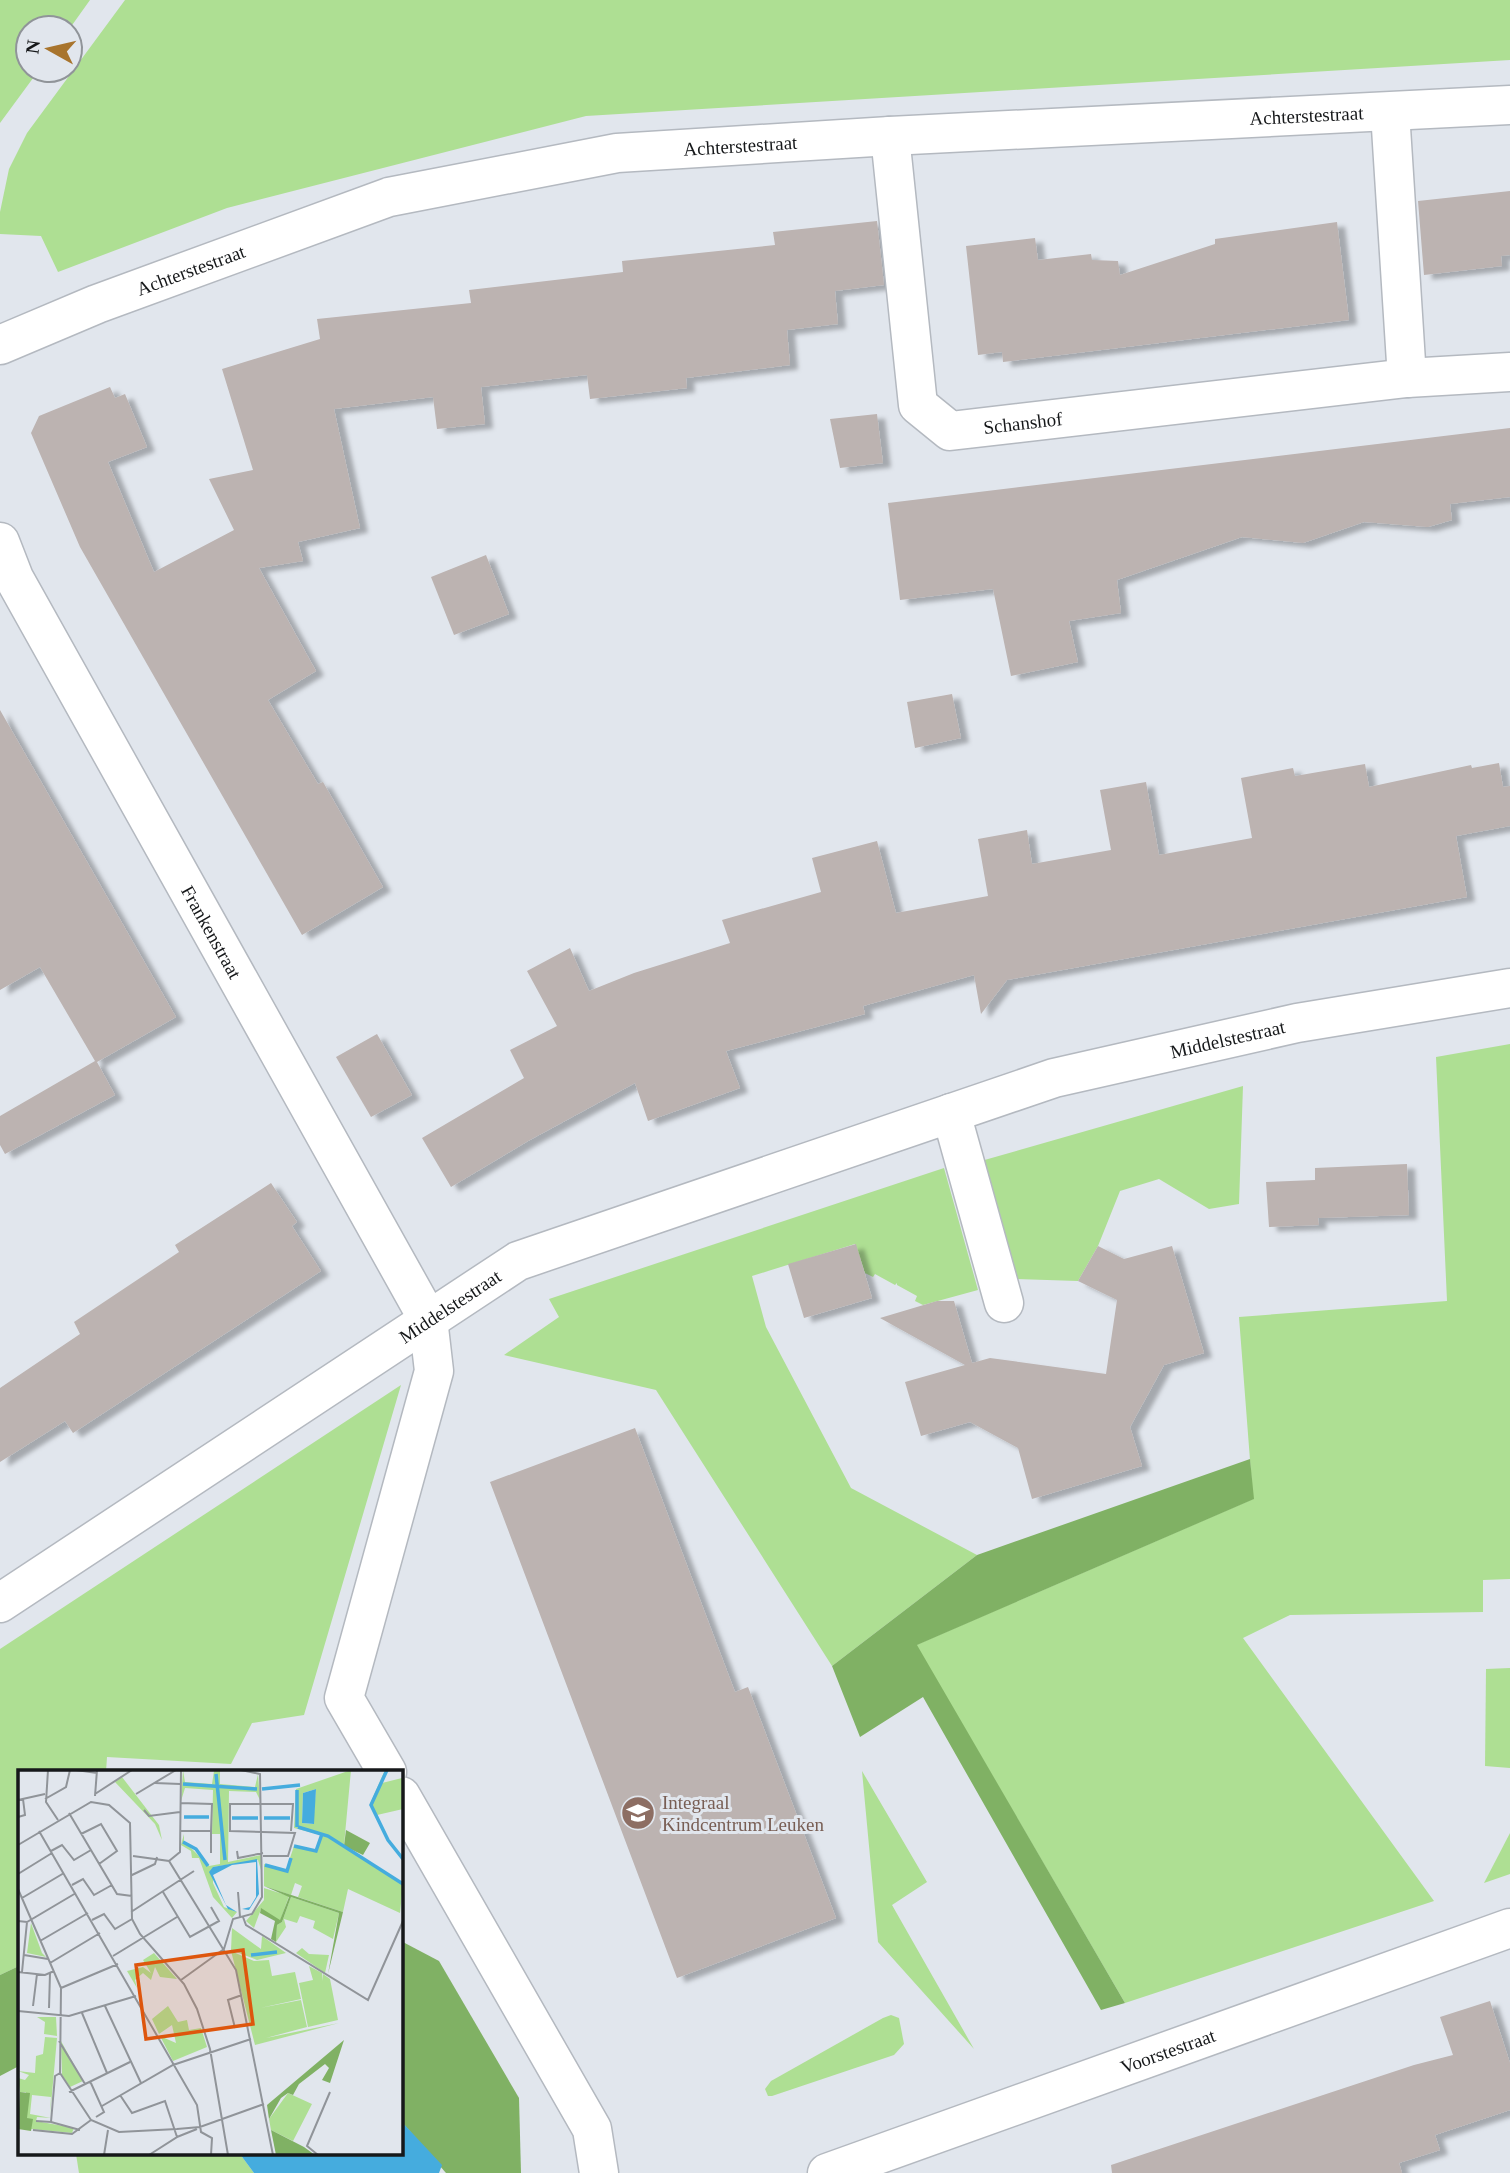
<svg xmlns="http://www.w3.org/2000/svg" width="1510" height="2173" font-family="Georgia,serif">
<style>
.green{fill:#aedf93}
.forest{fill:#80b164}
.water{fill:#45acde}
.building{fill:#bcb3b1;filter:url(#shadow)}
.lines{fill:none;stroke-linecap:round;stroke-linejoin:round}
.pedestrian-casing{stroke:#b4b9c0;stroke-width:41}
.minor-casing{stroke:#b4b9c0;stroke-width:41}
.pedestrian{stroke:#fff;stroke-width:38}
.minor{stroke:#fff;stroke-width:38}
.labels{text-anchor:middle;stroke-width:6;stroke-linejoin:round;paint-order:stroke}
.street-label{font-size:19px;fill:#16181a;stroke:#e1e6ed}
.education-label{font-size:19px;fill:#785e54;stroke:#e1e6ed;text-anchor:start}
.inset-river{fill:none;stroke:#45acde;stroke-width:3.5}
.inset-road{fill:none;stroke:#909499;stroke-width:2}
.view{fill:#de560d;fill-opacity:0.15;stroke:#de560d;stroke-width:3.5}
.inset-edge{fill:none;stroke:#16181a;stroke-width:3.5}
</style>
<defs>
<filter id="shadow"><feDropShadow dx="8" dy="4.5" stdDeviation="2" flood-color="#0004"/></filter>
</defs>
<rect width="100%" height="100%" fill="#e1e6ed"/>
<g class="green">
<polygon points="0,0 90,0 70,28 28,28 28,70 39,70 0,123"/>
<polygon points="125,0 1510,0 1510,60 586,116 227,208 58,272 41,236 0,234 0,212 9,169 27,133"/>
<polygon points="1510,1044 1510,1579 1483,1580 1483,1612 1290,1615 1243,1638 1434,1901 1125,2003 916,1645 1253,1499 1239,1317 1447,1301 1436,1057"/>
<polygon points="1243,1086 1239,1204 1209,1209 1159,1179 1120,1191 1098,1246 1078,1281 1015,1279 981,1161"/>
<polygon points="944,1168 978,1290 923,1305 915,1301 917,1296 897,1285 897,1283 895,1285 875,1274 873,1277 865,1273 855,1244 752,1276 766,1327 851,1488 977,1555 832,1666 656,1390 504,1355 559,1317 549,1299"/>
<polygon points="401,1385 304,1715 252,1723 231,1764 107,1757 106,1772 19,1772 19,1966 0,1975 0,1649"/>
<polygon points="1510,1668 1510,1768 1485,1766 1486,1669"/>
<polygon points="862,1771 927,1882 892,1905 974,2049 878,1942"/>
<polygon points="1510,1833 1510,1874 1484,1883"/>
<polygon points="891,2015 899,2018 904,2044 894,2055 772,2096 768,2096 765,2089 771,2081 883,2018"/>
<polygon points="76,2154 240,2154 254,2173 79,2173"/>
</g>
<g class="forest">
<polygon points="1250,1459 1254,1499 917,1645 1125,2003 1101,2010 923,1697 860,1737 832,1666 977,1555"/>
<polygon points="401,1941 439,1961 519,2098 521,2173 446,2173 401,2121"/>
<polygon points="19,1966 19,2066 0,2076 0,1975"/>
</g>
<polygon class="water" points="401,2121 442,2165 439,2173 254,2173 240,2154 401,2154"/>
<g class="building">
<polygon points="1510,191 1510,255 1501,256 1502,266 1424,275 1418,201"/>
<polygon points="877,221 884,285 835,291 838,324 787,330 790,365 686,378 687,388 590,399 587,375 481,387 485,424 437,429 433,397 334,409 360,528 298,542 303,561 259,568 316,671 268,700 318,784 323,782 383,887 302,935 80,547 31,433 39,416 110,387 115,398 125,394 147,447 108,462 154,572 234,530 209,479 253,470 222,369 320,339 317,319 471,303 469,290 623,272 622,261 775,245 773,232"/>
<polygon points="1337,222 1349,320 1003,362 1002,352 978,355 966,246 1035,238 1038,260 1091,254 1092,260 1118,261 1120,275 1215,244 1215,239"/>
<polygon points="877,414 883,463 840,468 830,419"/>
<polygon points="1510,428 1510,497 1450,504 1452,520 1428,527 1364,522 1303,543 1242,537 1117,580 1121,613 1069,621 1078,662 1011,676 993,589 900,600 888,503"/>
<polygon points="486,555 509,614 454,635 431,577"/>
<polygon points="952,694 961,738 915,748 907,702"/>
<polygon points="0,710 176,1017 97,1062 115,1095 5,1154 0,1145 0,1116 95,1061 40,967 0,990"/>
<polygon points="1499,763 1503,787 1510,786 1510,826 1456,836 1467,897 1007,980 981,1014 974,975 863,1006 865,1014 726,1051 740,1088 648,1121 635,1083 528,1141 451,1187 422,1138 524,1078 510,1050 557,1026 527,971 570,948 589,991 634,973 730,943 722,920 821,892 812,858 877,841 896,913 988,896 978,839 1027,830 1032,864 1111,850 1100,790 1146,782 1159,855 1252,838 1241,778 1293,768 1295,776 1365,764 1369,787 1471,765 1472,768"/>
<polygon points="377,1034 412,1095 371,1117 336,1057"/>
<polygon points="1407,1164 1409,1215 1318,1218 1319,1225 1269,1227 1266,1182 1315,1180 1315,1168"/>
<polygon points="271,1183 297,1222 292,1226 321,1271 73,1433 65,1421 0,1462 0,1388 80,1334 74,1322 179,1252 175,1245"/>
<polygon points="856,1244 872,1298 804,1318 788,1264"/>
<polygon points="1098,1246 1124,1259 1172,1246 1204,1353 1164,1365 1130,1427 1142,1466 1032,1499 1018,1448 970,1422 921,1436 905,1382 965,1365 880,1318 937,1301 954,1301 972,1363 990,1358 1106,1374 1117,1300 1078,1281"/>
<polygon points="635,1428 735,1692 748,1687 836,1918 677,1978 490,1482"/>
<polygon points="1490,2001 1510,2063 1510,2110 1435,2135 1440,2150 1399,2163 1402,2173 1112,2173 1111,2165 1414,2065 1453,2055 1440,2017"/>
</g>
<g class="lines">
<g class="pedestrian-casing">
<g id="pedestrian">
<polyline points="387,1772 344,1698 434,1371 428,1319"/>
<polyline points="401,1796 592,2129 599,2173"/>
</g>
</g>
<g class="minor-casing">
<g id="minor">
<polyline points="1390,112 1407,378"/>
<path id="s1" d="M890,136L918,405L950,431L1407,378L1510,372"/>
<path id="s2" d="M0,345L97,304L389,197L617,153L890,136L1510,105"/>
<path id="s3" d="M0,542L14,578L428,1319"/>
<polyline points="951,1113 1004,1303"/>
<path id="s4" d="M0,1603L518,1261L1054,1078L1297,1023L1510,988"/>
<path id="s5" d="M827,2173L1510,1928"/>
</g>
</g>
<use href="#pedestrian" class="pedestrian"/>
<use href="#minor" class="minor"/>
</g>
<defs>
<g id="school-disc" transform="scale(1.75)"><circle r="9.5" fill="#8d6e63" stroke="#e1e6ed"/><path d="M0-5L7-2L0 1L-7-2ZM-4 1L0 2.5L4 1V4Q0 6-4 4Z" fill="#fff"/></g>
</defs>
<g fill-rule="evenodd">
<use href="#school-disc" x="638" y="1813"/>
</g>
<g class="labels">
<g class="street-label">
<text dy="7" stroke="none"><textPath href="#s2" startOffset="1339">Achterstestraat</textPath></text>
<text dy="7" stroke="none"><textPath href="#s2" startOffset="772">Achterstestraat</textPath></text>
<text dy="7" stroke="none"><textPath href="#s2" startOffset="205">Achterstestraat</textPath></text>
<text dy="7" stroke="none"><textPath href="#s1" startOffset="385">Schanshof</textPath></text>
<text dy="7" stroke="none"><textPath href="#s3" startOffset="444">Frankenstraat</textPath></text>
<text dy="7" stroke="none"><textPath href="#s4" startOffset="1365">Middelstestraat</textPath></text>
<text dy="7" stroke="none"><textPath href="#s4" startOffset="539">Middelstestraat</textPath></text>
<text dy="7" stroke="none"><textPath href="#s5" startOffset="362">Voorstestraat</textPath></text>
</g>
<g class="education-label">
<text x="662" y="1809">Integraal<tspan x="662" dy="22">Kindcentrum Leuken</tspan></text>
</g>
</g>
<g transform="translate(18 1770)">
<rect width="385" height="385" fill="#e1e6ed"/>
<path d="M165,0L167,12L194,14L196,1H202V14L237,17L240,4L242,30L238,22L211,21L210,92L243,85V100L240,90L195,97V113L206,137L219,142L214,148L195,127L181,88H174L173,81L163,75L166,64V71L191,96L202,94V64H194L195,20L167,18L163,31ZM333,0L326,75L385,114L382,143L330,119L325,142L280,127L284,116L277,113L273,125L246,116V94L268,100L276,76L297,82L303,65L276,58L278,19ZM298,19L295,54L284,53L285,23ZM367,0L364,13L384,8L385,39L359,45L352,34ZM104,7L141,55L144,70L137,54L97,12ZM246,118L271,126L262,151L243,139L236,158L228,151L246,130ZM273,127L321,143L315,169L295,158L297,151L282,146L279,153L266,149L268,157L258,172L259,155L264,152ZM13,153L24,183L28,187L9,183ZM214,158L243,179L244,166L268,183L239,190L213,180ZM284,178L291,184L311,185L307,203L278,183ZM213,181L236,191L251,190L254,206L277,202L283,229L242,238L283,230L289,257L248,268L321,253L237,275ZM136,183L159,209L142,207L137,197L133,210L125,203L117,210L119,218L109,201L125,197L133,203L125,190ZM291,196L304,203L305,211V204L312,209L320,250L290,257L281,213L295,210ZM150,236L160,252L169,250L171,260L183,258L189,277L155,291L142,266L158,273L154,255L141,264L134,249ZM19,247H38L39,266L26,264L27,252ZM27,267L39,268L32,346L33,327L14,325L12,344L33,348L19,347L18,351L56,358L54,363L13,359L9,348L8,322H2L0,308L7,310L11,305L0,301L17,303L18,286L25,284ZM43,271L65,311L52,317L44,305ZM270,323L294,334L275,371L253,360L251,349Z" fill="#aedf93" fill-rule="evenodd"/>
<path d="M328,60L352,73L345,85L326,76ZM246,116L325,142L310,204L321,143L273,127L264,152L259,155L258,172L253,169L257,151L242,143L243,138L262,150L271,127ZM326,270L312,313L304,310L311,298L307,294L281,314L275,325L270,323L263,328L251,349L249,335ZM2,322L12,323L9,348L15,349L13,361L0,359ZM253,360L286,377L297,385H258Z" fill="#80b164"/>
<path d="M298,19L296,54L284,53L285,23ZM239,89L241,124L231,140L224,139L232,137L238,127V92L214,95L195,105L208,135L219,142L210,139L191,102L195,97Z" fill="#45acde"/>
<path class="inset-river" d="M369,0L353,35L370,70L385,89M198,4L207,90M165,14L239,19M244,19L282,15M166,47H191M214,48H240M246,48H272M279,57V20M280,57L310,66L385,114M165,72L178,79L190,96M276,76L298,81L304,64M247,95L269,101L273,88M233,185L259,182"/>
<path class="inset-road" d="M30,0L28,32L40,50M58,0L79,3M137,13L162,14M77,24L114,0M118,24L158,0M77,26L79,0M27,29L48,17L52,0M0,30L27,24M126,40L131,46L162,42M51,43L99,124L114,126M0,47L7,45L5,29M21,61L179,335L183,362L194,368L193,385M162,61H193L194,34L162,33M63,64L83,54L99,81L81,94M0,75L73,32L91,35L112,53L114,149L122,164L166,214L179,239L192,279L210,385M33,81L44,75L56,90L73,80M219,81L220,88L245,83M193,83V61M115,86L151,91L218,200L255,385M245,86H270L277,63L212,61V34H275L273,61M151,91L162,82L163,0M0,104L34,83M114,105L137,94L139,87M54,115L65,109L76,125L94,115M0,119L43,218L42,303L73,350L101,362L159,359L182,357L246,334M145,122L172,167L201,151L193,137M220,122L222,147M4,128L46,103M113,142L176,101M225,147L228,155L350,230L385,151M74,150L86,144L97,159L114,149M0,151L9,152L58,123M22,171L70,143M6,185L30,189M95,186L159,147M32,193L82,163M0,202L27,205L36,201M4,202L9,152M163,210L206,179L215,149L234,144L244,127L242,4L223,0M43,218L100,194M15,236L19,204M87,236L123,313M31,238L32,203M0,241L51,246L118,226M64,243L89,303M217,258L210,230L224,225M41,271L67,314M72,311L86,342L78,347M51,322L112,292M102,325L114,343L147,331L159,367L131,385M84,336L155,295L233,269M18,351L33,352L37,306L42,303M33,352L62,360M15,360L54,364L73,350M159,367L179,359M86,385L90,360M300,385L289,376L312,322"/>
<path class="view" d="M225,180L235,254L128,269L118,195Z"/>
<rect width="385" height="385" class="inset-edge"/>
</g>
<g transform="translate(49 49) rotate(278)"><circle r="33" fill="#e1e6ed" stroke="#909499" stroke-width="2"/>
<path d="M0-5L12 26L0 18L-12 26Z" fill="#a8742d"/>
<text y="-10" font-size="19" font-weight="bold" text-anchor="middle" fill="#16181a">N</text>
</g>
</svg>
